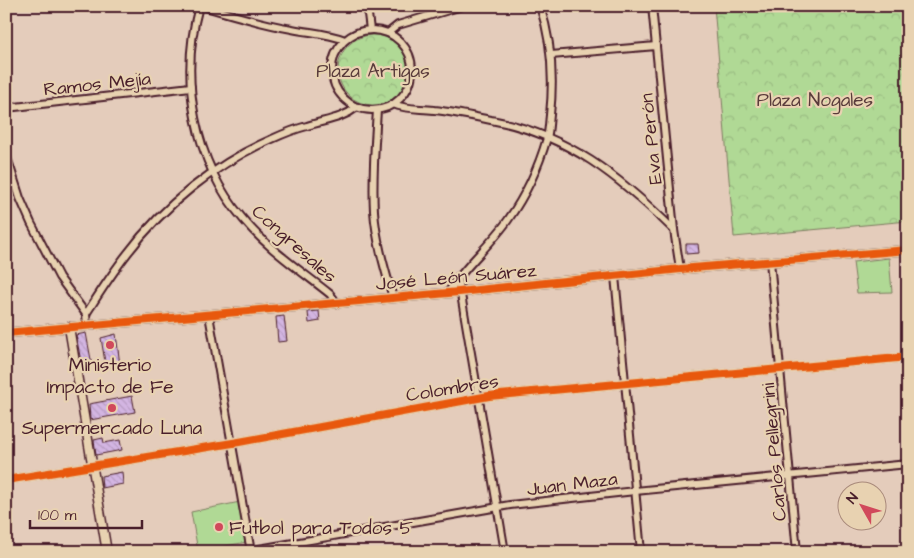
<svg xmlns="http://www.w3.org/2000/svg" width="914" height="558" font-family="'Architects Daughter',sans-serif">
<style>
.park{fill:url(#park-crowns);stroke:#7d7c60}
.pitch{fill:#b0d995;stroke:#7d7c60}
.building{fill:url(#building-back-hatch);stroke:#4a1f2b}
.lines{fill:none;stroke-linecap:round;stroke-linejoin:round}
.minor-casing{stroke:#4a1f2b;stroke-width:10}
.tertiary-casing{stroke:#4a1f2b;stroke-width:11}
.minor{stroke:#e8d2b1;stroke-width:6}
.tertiary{stroke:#e8d2b1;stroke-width:8}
.cycleway-casing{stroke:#e8d2b1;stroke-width:11}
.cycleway{stroke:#e8590c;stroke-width:8}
.poi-dot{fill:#d1495b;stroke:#e8d2b1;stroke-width:2}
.labels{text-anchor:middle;stroke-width:4.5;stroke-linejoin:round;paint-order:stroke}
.park-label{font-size:19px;fill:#593b3b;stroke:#e8d2b1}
.street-label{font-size:19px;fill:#4a1f2b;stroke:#e8d2b1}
.poi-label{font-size:19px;fill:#4a1f2b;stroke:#e8d2b1}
</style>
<defs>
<pattern id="park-crowns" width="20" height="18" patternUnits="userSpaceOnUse" patternTransform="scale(1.25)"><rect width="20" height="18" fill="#b0d995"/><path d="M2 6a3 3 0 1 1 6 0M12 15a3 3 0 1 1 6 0" fill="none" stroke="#99ba81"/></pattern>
<pattern id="building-back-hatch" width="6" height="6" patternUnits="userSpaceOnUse" patternTransform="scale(1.25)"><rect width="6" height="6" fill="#d3b5e2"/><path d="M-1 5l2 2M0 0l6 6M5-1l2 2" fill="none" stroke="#b79bc2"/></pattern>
</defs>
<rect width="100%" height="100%" fill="#e4ccbb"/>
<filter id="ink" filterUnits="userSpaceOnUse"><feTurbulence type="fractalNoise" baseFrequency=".02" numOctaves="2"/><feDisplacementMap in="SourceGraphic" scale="10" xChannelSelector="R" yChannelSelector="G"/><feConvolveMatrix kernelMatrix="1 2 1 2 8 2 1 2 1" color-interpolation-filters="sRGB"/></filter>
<g filter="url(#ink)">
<g class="park">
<polygon points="714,6 908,6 908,221 734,237"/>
<circle cx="373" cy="70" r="35"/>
</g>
<g class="pitch">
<polygon points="889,258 892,292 857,293 853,262"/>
<polygon points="240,502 247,542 198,551 191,512"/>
</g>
<g class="building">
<polygon points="686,244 698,244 699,253 686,254"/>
<polygon points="319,311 320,321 309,323 308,312"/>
<polygon points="284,316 287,341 278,342 276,317"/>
<polygon points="86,333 92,365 82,367 76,335"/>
<polygon points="116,334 120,365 106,368 101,338"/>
<polygon points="132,396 135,412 90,420 89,404"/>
<polygon points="103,438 104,443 120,440 122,450 96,455 94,440"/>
<polygon points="122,472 123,484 102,488 101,476"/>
</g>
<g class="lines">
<g class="minor-casing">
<g id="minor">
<path d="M199,6C179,78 194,162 243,219C267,248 300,270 330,294L337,303"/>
<path d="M202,6C232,15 262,24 292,29C312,33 326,33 345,40"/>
<polyline points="367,6 370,30"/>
<polyline points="652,6 674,230 680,269"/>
<circle cx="372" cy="70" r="40"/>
<polyline points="388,33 398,25 462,6"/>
<polyline points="551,55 656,46"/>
<path d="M393,104C407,110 420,108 434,110C453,112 472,116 491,120C567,134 620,177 674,230"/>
<polyline points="6,108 191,87"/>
<path d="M377,110C375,143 372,177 374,211C376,240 385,270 393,298"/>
<polyline points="6,154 20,198 31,223 59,277 86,314 87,325"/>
<polyline points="770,261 797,552"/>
<polyline points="615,276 641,552"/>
<polyline points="458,277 505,552"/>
<path d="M448,293C464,266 490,246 508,220C525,196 539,166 547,138C549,131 549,123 550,115C554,78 552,42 540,6"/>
<path d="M86,314C99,294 112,273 127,254C164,205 215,164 272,139C283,134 295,129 307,126C325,120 342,119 357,107"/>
<polyline points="209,315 251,552"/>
<polyline points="6,480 239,442 489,396 908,357"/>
<polyline points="242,552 510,505 635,491 908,464"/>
</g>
</g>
<g class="tertiary-casing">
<g id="tertiary">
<polyline points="69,327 107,552"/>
<polyline points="6,333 459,292 681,269 908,250"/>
</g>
</g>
<use href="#minor" class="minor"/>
<use href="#tertiary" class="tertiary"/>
<g class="cycleway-casing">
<g id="cycleway">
<polyline points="6,333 459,292 681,269 908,250"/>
<polyline points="6,480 239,442 489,396 908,357"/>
</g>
</g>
<use href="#cycleway" class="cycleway"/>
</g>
</g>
<g class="poi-dot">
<circle cx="110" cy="345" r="5"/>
<circle cx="112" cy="408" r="5"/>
<circle cx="219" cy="527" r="5"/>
</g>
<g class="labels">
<g class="park-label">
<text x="373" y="77">Plaza Artigas</text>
<text x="815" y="106">Plaza Nogales</text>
</g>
<g class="street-label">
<text transform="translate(97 83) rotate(-6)" y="7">Ramos Mejía</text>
<text transform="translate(650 139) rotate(-96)" y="7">Eva Perón</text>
<text transform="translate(295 243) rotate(42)" y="7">Congresales</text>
<text transform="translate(456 276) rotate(-5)" y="7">José León Suárez</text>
<text transform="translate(452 387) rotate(-9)" y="7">Colombres</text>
<text transform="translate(773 452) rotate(-95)" y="7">Carlos Pellegrini</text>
<text transform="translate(572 483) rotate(-7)" y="7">Juan Maza</text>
</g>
<g class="poi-label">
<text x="110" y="371">Ministerio<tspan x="110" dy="22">Impacto de Fe</tspan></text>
<text x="112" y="434">Supermercado Luna</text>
<text x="229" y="534" text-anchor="start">Futbol para Todos 5</text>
</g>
</g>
<rect width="914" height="558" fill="none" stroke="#e8d2b1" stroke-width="25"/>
<rect x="12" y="12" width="889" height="533" fill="none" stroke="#4a1f2b" stroke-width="2" filter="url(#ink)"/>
<g transform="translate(862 506) rotate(309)"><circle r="24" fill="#e8d2b1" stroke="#a98a7b"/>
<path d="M0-4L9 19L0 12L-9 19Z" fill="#d1495b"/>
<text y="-8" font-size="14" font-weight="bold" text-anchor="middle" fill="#4a1f2b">N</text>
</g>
<path d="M30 520v8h112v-8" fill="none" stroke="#4a1f2b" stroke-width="2.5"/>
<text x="38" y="520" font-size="15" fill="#4a1f2b" stroke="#e8d2b1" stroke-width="4" paint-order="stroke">100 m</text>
</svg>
